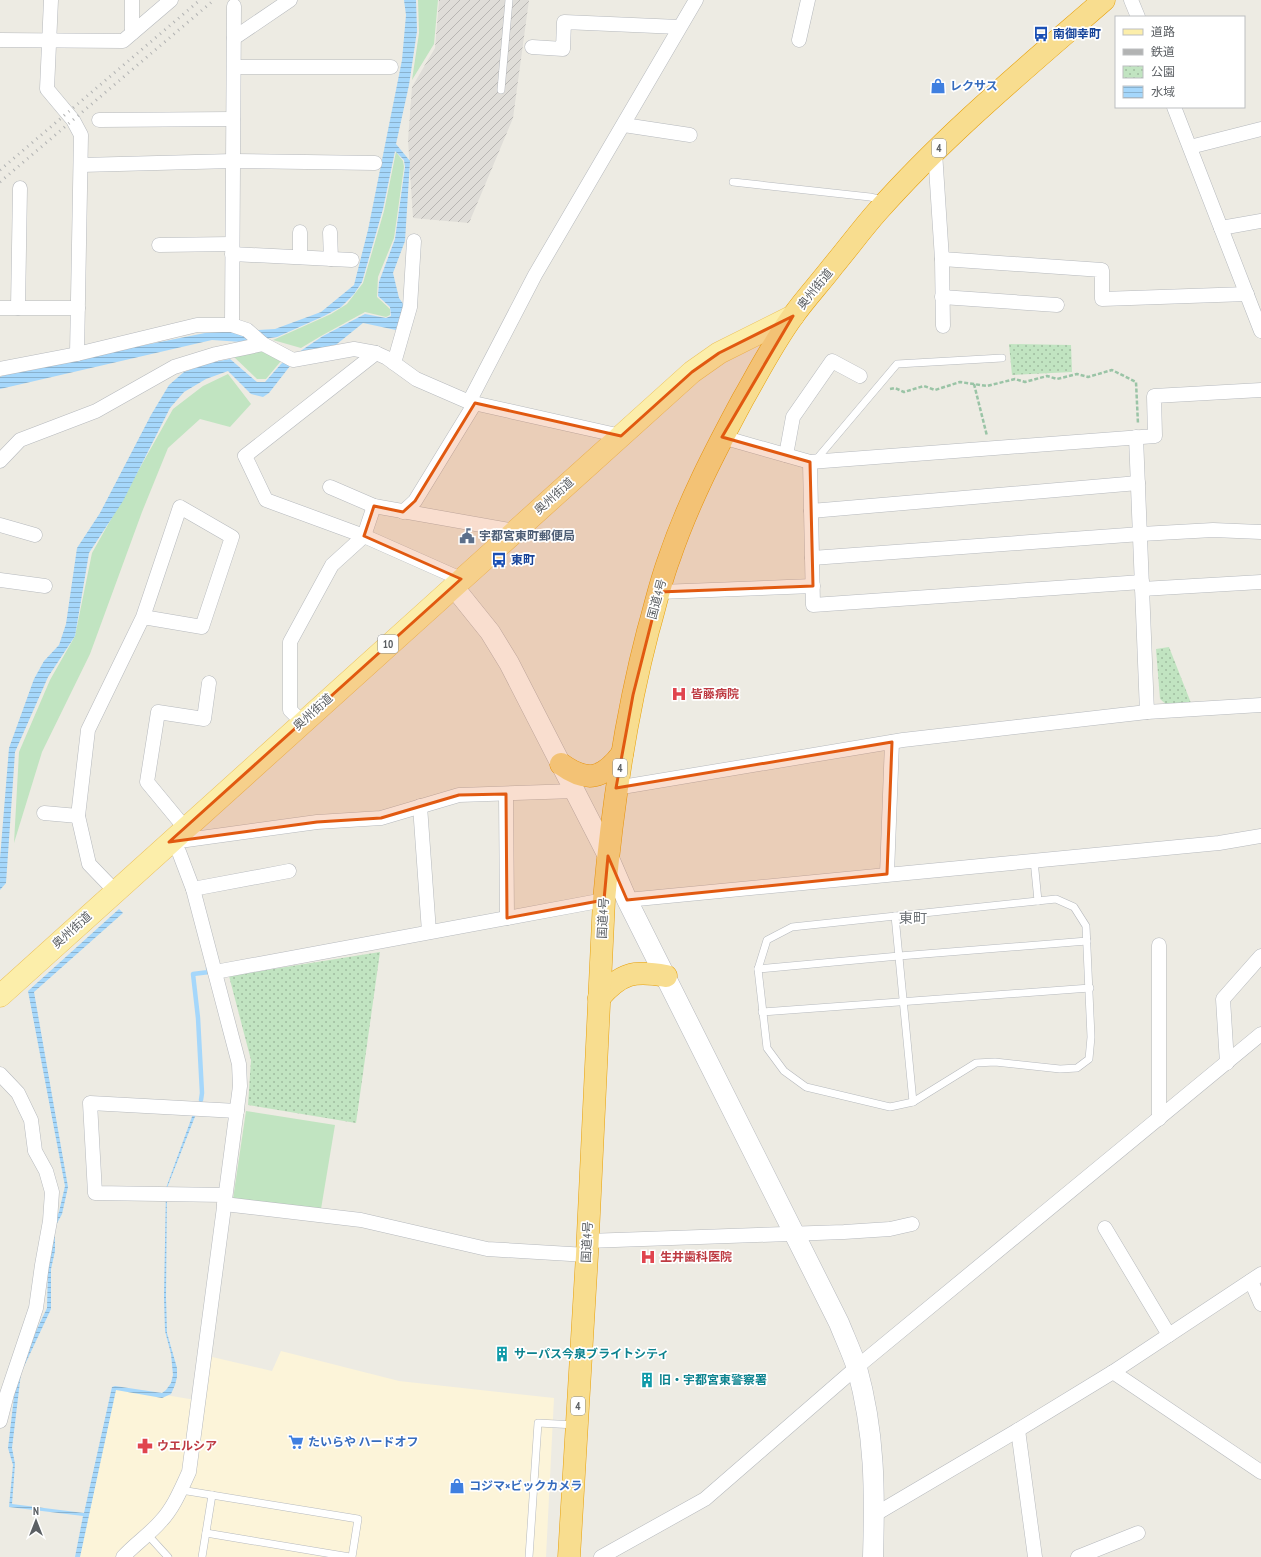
<svg xmlns="http://www.w3.org/2000/svg" width="1261" height="1557" font-family="'PT Sans Narrow','Noto Sans JP',sans-serif">
<style>
.commercial{fill:#fcf4d9}
.industrial{fill:url(#industrial-furrows)}
.grass{fill:#c1e4c1}
.park{fill:url(#park-dots)}
.water{fill:url(#water-rules)}
.lines{fill:none;stroke-linecap:round;stroke-linejoin:round}
.stream{stroke:#a5d7fb;stroke-width:4.5}
.lane-casing{stroke:#b6b9bd;stroke-width:8}
.street-casing{stroke:#b6b9bd;stroke-width:15}
.secondary-casing{stroke:#b5b8bd;stroke-width:21}
.primary-casing{stroke:#ecc25e;stroke-width:23}
.highway-casing{stroke:#e7a009;stroke-width:23}
.path{stroke:#9ac4a6;stroke-width:2.5;stroke-dasharray:4 2;stroke-linecap:butt}
.lane{stroke:#fff;stroke-width:7}
.street{stroke:#fff;stroke-width:14}
.secondary{stroke:#fff;stroke-width:20}
.primary{stroke:#fceeaa;stroke-width:22}
.highway{stroke:#f8dd8f;stroke-width:22}
.rail{stroke:#b2b3b3;stroke-width:3;stroke-dasharray:1 5;stroke-linecap:butt}
.marked{fill:#e15910;fill-opacity:0.2;stroke:#e15910;stroke-width:3;stroke-linejoin:round}
.labels{text-anchor:middle;stroke-width:3.5;stroke-linejoin:round;paint-order:stroke}
.shield{fill:#fff;stroke:#8c8f92;stroke-width:1}
.shield-label{font-size:11px;font-weight:bold;fill:#5b5f63}
.transit-label{font-size:12px;font-weight:bold;fill:#164399;stroke:#fff;text-anchor:start}
.shop-label{font-size:12px;font-weight:bold;fill:#366cbe;stroke:#fff;text-anchor:start}
.street-label{font-size:12px;fill:#5b5f63;stroke:#fff}
.service-label{font-size:12px;font-weight:bold;fill:#4e5e75;stroke:#fff;text-anchor:start}
.health-label{font-size:12px;font-weight:bold;fill:#be3a42;stroke:#fff;text-anchor:start}
.culture-label{font-size:12px;font-weight:bold;fill:#0d838f;stroke:#fff;text-anchor:start}
.quarter-label{font-size:14px;fill:#6c7175;stroke:#fff}
</style>
<defs>
<pattern id="industrial-furrows" width="10" height="10" patternUnits="userSpaceOnUse"><rect width="10" height="10" fill="#dfddd8"/><path d="M-1 1l2-2M0 10L10 0M9 11l2-2" fill="none" stroke="#b8b6b3"/></pattern>
<pattern id="park-dots" width="8" height="8" patternUnits="userSpaceOnUse"><rect width="8" height="8" fill="#c1e4c1"/><path d="M2 2h.1M6 6h.1" fill="none" stroke="#a0bca0" stroke-width="1.8" stroke-linecap="round"/></pattern>
<pattern id="water-rules" width="6" height="5" patternUnits="userSpaceOnUse"><rect width="6" height="5" fill="#a5d7fb"/><path d="M0 2.5h6" fill="none" stroke="#89b2cf"/></pattern>
</defs>
<rect width="100%" height="100%" fill="#edebe3"/>
<polygon class="commercial" points="281,1351 399,1381 554,1398 546,1557 80,1557 116,1387 202,1401 208,1356 272,1371"/>
<polygon class="industrial" points="439,0 529,0 513,118 469,223 413,218 408,140 412,87 435,48"/>
<g class="grass">
<polygon points="418,0 438,0 434,44 412,80 419,33"/>
<polygon points="396,152 403,161 404,167 394,238 378,277 377,297 390,309 390,315 386,317 365,312 321,336 301,348 273,340 331,314 347,304 363,283 384,211"/>
<polygon points="261,351 281,361 266,379 257,379 232,355"/>
<polygon points="228,374 251,404 230,427 200,419 168,448 142,512 90,654 42,752 14,843 19,752 50,680 75,636 92,553 173,409 203,386"/>
<polygon points="246,1111 335,1125 321,1209 233,1199"/>
</g>
<g class="park">
<polygon points="1009,344 1071,345 1072,372 1012,375"/>
<polygon points="1169,647 1191,703 1167,705 1160,699 1156,649"/>
<polygon points="380,952 356,1123 248,1105 251,1060 229,976"/>
</g>
<g class="water">
<polygon points="404,0 416,0 417,31 409,85 396,144 410,161 405,241 393,273 399,298 404,305 400,323 396,330 363,323 332,348 311,355 290,366 269,393 263,397 251,394 228,371 206,379 184,392 170,408 123,501 89,553 75,636 48,677 15,752 6,883 0,890 0,859 9,748 34,679 44,661 59,645 66,624 77,548 100,513 151,415 169,385 184,372 209,363 230,359 257,382 265,382 281,364 323,336 365,314 386,318 391,316 390,307 378,296 379,282 395,239 405,167 404,160 395,151 383,209 362,282 354,294 341,307 324,316 277,337 242,342 212,340 0,389 0,377 15,371 205,333 275,329 321,312 354,285 368,230 402,60 406,15"/>
<polygon points="119,909 123,913 34,992 68,1187 62,1214 55,1227 55,1251 51,1269 51,1309 21,1373 12,1448 15,1464 12,1504 84,1513 112,1387 115,1386 162,1393 166,1390 171,1383 173,1375 171,1354 165,1331 164,1297 166,1188 193,1114 196,1114 167,1188 166,1297 167,1333 177,1368 177,1377 175,1385 171,1394 162,1398 116,1390 80,1557 75,1557 83,1516 9,1507 13,1465 8,1448 17,1371 47,1308 48,1268 52,1250 52,1225 59,1212 65,1186 28,991"/>
</g>
<g class="lines">
<polyline class="stream" points="201,1100 202,1093 198,1018 193,974 209,972 208,968"/>
<g class="lane-casing">
<g id="lane">
<polyline points="501,90 509,0"/>
<polyline points="733,182 870,197 883,200"/>
<polyline points="815,461 897,364 1002,358"/>
<polyline points="1034,860 1038,901"/>
<polygon points="1056,899 1074,907 1086,926 1091,1037 1089,1059 1077,1068 1060,1069 995,1062 976,1063 913,1102 890,1107 806,1087 784,1071 767,1048 758,969 767,940 792,927"/>
<polyline points="895,916 913,1102"/>
<polyline points="758,969 899,956 1087,941"/>
<polyline points="762,1012 1090,988"/>
<polyline points="181,1490 358,1519 352,1557"/>
<polyline points="206,1533 350,1557"/>
<polyline points="147,1534 168,1557"/>
<polyline points="202,1557 212,1495"/>
<polyline points="529,1557 538,1423 576,1425"/>
</g>
</g>
<g class="street-casing">
<g id="street">
<polyline points="51,0 47,89 73,120 81,135 77,354"/>
<polyline points="132,0 132,33"/>
<polyline points="1131,0 1138,17"/>
<polyline points="234,38 290,0"/>
<polyline points="0,40 123,41 171,0"/>
<polyline points="799,40 808,0"/>
<polyline points="532,47 563,49 564,22 679,27"/>
<polyline points="234,67 391,67"/>
<polyline points="1174,107 1261,331"/>
<polyline points="99,120 233,119"/>
<polyline points="624,125 690,135"/>
<polyline points="1190,147 1261,129"/>
<polyline points="935,152 942,259 943,326"/>
<polyline points="81,165 233,161 375,163"/>
<polyline points="1221,228 1261,221"/>
<polyline points="300,232 300,257"/>
<polyline points="330,232 331,259"/>
<polyline points="159,245 232,244"/>
<polyline points="232,254 352,260"/>
<polyline points="942,259 1102,270 1102,299 1247,294"/>
<polyline points="942,297 1057,305"/>
<polyline points="0,308 78,308"/>
<polyline points="18,308 20,188"/>
<polyline points="232,325 234,6"/>
<polyline points="376,353 245,456 266,500 364,536 461,579"/>
<polyline points="394,363 410,307 414,241"/>
<polyline points="0,369 77,354 197,325 232,325 247,330 263,344 293,360 354,349 376,353 387,358 416,379 469,402 621,436"/>
<polyline points="469,402 535,275 696,0"/>
<polyline points="722,437 810,462 1155,436 1154,396 1261,390"/>
<polyline points="1136,437 1147,712"/>
<polyline points="786,455 793,417 832,361 860,376"/>
<polyline points="0,461 20,440 96,411 174,367 216,354 263,344"/>
<polyline points="810,462 813,605 1142,582"/>
<polyline points="330,487 374,506 515,531"/>
<polyline points="811,511 1138,483"/>
<polyline points="403,512 415,501 475,403"/>
<polyline points="0,525 35,535"/>
<polyline points="812,558 1141,534 1213,530 1261,532"/>
<polyline points="0,580 45,586"/>
<polyline points="1142,589 1261,582"/>
<polyline points="659,592 813,586"/>
<polyline points="302,722 290,710 290,642 332,565 364,536 374,506"/>
<polyline points="616,788 903,740 1147,712 1261,705"/>
<polyline points="506,794 507,918"/>
<polyline points="420,806 429,932"/>
<polyline points="44,813 78,816"/>
<polyline points="185,828 147,782 158,712 204,719 209,683"/>
<polyline points="172,842 317,822 381,818 459,795 575,791"/>
<polyline points="887,874 892,742"/>
<polyline points="193,889 289,871"/>
<polyline points="115,891 89,864 78,816 88,730 143,617 180,507 232,537 202,627 143,617"/>
<polyline points="627,900 1219,843 1261,836"/>
<polyline points="1159,945 1159,1119"/>
<polyline points="215,972 604,900"/>
<polyline points="1227,1063 1223,999 1261,956"/>
<polyline points="0,1074 18,1093 31,1120 35,1151 46,1171 52,1192 50,1221 42,1265 36,1308 7,1394 0,1421"/>
<polyline points="225,1195 95,1193 90,1103 237,1111"/>
<polyline points="224,1204 361,1220 487,1249 587,1255"/>
<polyline points="1105,1228 1169,1335"/>
<polyline points="587,1241 844,1232 890,1229 912,1224"/>
<polyline points="1251,1281 1261,1304"/>
<polyline points="1113,1372 1261,1472"/>
<polyline points="1018,1430 1035,1557"/>
<polyline points="874,1515 1018,1430 1113,1372 1261,1274"/>
<path d="M123,1557C135,1544 150,1534 161,1521C174,1507 181,1489 189,1472L240,1086L239,1064L193,889L179,852L169,842"/>
<polyline points="601,1557 705,1499 857,1367 1261,1034"/>
<polyline points="1078,1557 1138,1533"/>
</g>
</g>
<g class="secondary-casing">
<path id="secondary" d="M453,586L490,632L509,663L608,856L627,900L839,1323C845,1338 852,1353 857,1368C875,1433 875,1491 873,1557"/>
</g>
<g class="primary-casing">
<polyline id="primary" points="0,996 692,372 719,353 793,316"/>
</g>
<g class="highway-casing">
<g id="highway">
<path d="M561,764C587,783 603,779 622,754"/>
<path d="M599,998C621,973 634,970 666,976"/>
<path d="M569,1557L587,1255L604,900C612,810 625,719 648,631C655,607 660,583 669,559C688,503 715,451 743,399C759,371 774,342 793,316C805,299 820,283 833,266C848,248 862,229 877,212C946,134 1026,68 1104,0"/>
</g>
</g>
<g class="path">
<polyline points="974,384 987,436"/>
<polyline points="890,389 895,388 904,392 924,386 935,390 960,382 987,386 1015,379 1025,382 1047,376 1057,379 1077,374 1088,377 1112,370 1136,382 1138,424"/>
</g>
<use href="#lane" class="lane"/>
<use href="#street" class="street"/>
<use href="#secondary" class="secondary"/>
<use href="#primary" class="primary"/>
<use href="#highway" class="highway"/>
<g class="rail">
<polyline points="0,170 200,0"/>
<polyline points="0,182 214,0"/>
</g>
</g>
<path class="marked" d="M793,316L722,437L810,462L813,586L659,592L633,695L616,788L892,742L887,874L627,900L608,856L604,900L507,918L506,794L459,795L381,818L317,822L169,842L461,579L364,536L374,506L403,512L415,501L475,403L621,436L692,372L719,353Z"/>
<defs>
<g id="bus-bare" transform="scale(1.2)"><path d="M-5-6H5V4H4V6H2V4H-2V6H-4V4H-5ZM-3.5-4V0h7V-4ZM-3.5 1.2v1.5H-2V1.2ZM2 1.2v1.5H3.5V1.2Z" fill="#1a4fb4" stroke="#fff" stroke-width="2.5" paint-order="stroke"/></g>
<g id="shop-bare" transform="scale(1.2)"><path d="M-5-2.5h2.3a2.7 3.5 0 0 1 5.4 0H5L5.5 6h-11ZM-1.5-2.5h3a1.5 2.3 0 0 0-3 0Z" fill="#3f7fe0" stroke="#fff" stroke-width="2.5" paint-order="stroke"/></g>
<g id="civic-bare" transform="scale(1.2)"><path d="M-.6-6.5H3V-4.5H.6V-3L4-1V1h2V6H-6V1h2V-1L-.6-3ZM-1.2 2.5V6h2.4V2.5Z" fill="#5c6f8a" stroke="#fff" stroke-width="2.5" paint-order="stroke"/></g>
<g id="hospital-bare" transform="scale(1.2)"><path d="M-5-5h3v3.5h4V-5h3V5h-3V1.5h-4V5h-3Z" fill="#e0444e" stroke="#fff" stroke-width="2.5" paint-order="stroke"/></g>
<g id="building-bare" transform="scale(1.2)"><path d="M-4-6H4V6H1V3H-1V6H-4ZM-2.5-4.3h1.7v1.8h-1.7ZM.8-4.3h1.7v1.8H.8ZM-2.5-1h1.7V.8h-1.7ZM.8-1h1.7V.8H.8Z" fill="#0f9aa8" stroke="#fff" stroke-width="2.5" paint-order="stroke"/></g>
<g id="supermarket-bare" transform="scale(1.2)"><path d="M-6-5.5h2.5l.6 2H6L4.5 2H-2.5L-4.4-4H-6ZM-1.5 3.2a1.3 1.3 0 1 0 .1 0ZM3 3.2a1.3 1.3 0 1 0 .1 0Z" fill="#3f7fe0" stroke="#fff" stroke-width="2.5" paint-order="stroke"/></g>
<g id="pharmacy-bare" transform="scale(1.2)"><path d="M-2-6h4v4h4v4h-4v4h-4v-4h-4v-4h4Z" fill="#e0444e" stroke="#fff" stroke-width="2.5" paint-order="stroke"/></g>
</defs>
<g fill-rule="evenodd">
<use href="#bus-bare" x="1041" y="34"/>
<use href="#shop-bare" x="938" y="86"/>
<use href="#civic-bare" x="467" y="536"/>
<use href="#bus-bare" x="499" y="560"/>
<use href="#hospital-bare" x="679" y="694"/>
<use href="#hospital-bare" x="648" y="1257"/>
<use href="#building-bare" x="502" y="1354"/>
<use href="#building-bare" x="647" y="1380"/>
<use href="#supermarket-bare" x="296" y="1442"/>
<use href="#pharmacy-bare" x="145" y="1446"/>
<use href="#shop-bare" x="457" y="1486"/>
</g>
<g class="labels">
<g class="shield">
<rect x="932" y="139" width="14" height="18" rx="3"/>
<rect x="378" y="635" width="20" height="18" rx="3"/>
<rect x="613" y="759" width="14" height="18" rx="3"/>
<rect x="571" y="1397" width="14" height="18" rx="3"/>
</g>
<g class="shield-label">
<text x="939" y="152">4</text>
<text x="388" y="648">10</text>
<text x="620" y="772">4</text>
<text x="578" y="1410">4</text>
</g>
<g class="transit-label">
<text x="1053" y="38">南御幸町</text>
<text x="511" y="564">東町</text>
</g>
<g class="shop-label">
<text x="950" y="90">レクサス</text>
<text x="308" y="1446">たいらや ハードオフ</text>
<text x="469" y="1490">コジマ×ビックカメラ</text>
</g>
<g class="street-label">
<text transform="translate(815 289) rotate(-51)" y="4">奥州街道</text>
<text transform="translate(554 496) rotate(-42)" y="4">奥州街道</text>
<text transform="translate(657 599) rotate(-75)" y="4">国道4号</text>
<text transform="translate(313 712) rotate(-42)" y="4">奥州街道</text>
<text transform="translate(603 918) rotate(-87)" y="4">国道4号</text>
<text transform="translate(72 930) rotate(-42)" y="4">奥州街道</text>
<text transform="translate(587 1242) rotate(-87)" y="4">国道4号</text>
</g>
<g class="service-label">
<text x="479" y="540">宇都宮東町郵便局</text>
</g>
<g class="health-label">
<text x="691" y="698">皆藤病院</text>
<text x="660" y="1261">生井歯科医院</text>
<text x="157" y="1450">ウエルシア</text>
</g>
<g class="culture-label">
<text x="514" y="1358">サーパス今泉ブライトシティ</text>
<text x="659" y="1384">旧・宇都宮東警察署</text>
</g>
<g class="quarter-label">
<text x="913" y="923">東町</text>
</g>
</g>
<rect x="1115" y="16" width="130" height="92" fill="#ffffff" stroke="#bdbfc1"/>
<rect x="1123" y="29" width="20" height="6" fill="#fceeaa" stroke="#bdbfc1"/>
<text x="1151" y="36" font-size="12" fill="#5b5f63">道路</text>
<rect x="1123" y="49" width="20" height="6" fill="#b2b3b3" stroke="#bdbfc1"/>
<text x="1151" y="56" font-size="12" fill="#5b5f63">鉄道</text>
<rect x="1123" y="66" width="20" height="12" fill="url(#park-dots)" stroke="#bdbfc1"/>
<text x="1151" y="76" font-size="12" fill="#5b5f63">公園</text>
<rect x="1123" y="86" width="20" height="12" fill="url(#water-rules)" stroke="#bdbfc1"/>
<text x="1151" y="96" font-size="12" fill="#5b5f63">水域</text>
<g transform="translate(36 1521)" stroke="#ffffff" stroke-width="3" paint-order="stroke">
<path d="M0-3L7 15L0 10L-7 15Z" fill="#5b5f63"/>
<text y="-6" font-size="11" font-weight="bold" text-anchor="middle" fill="#5b5f63">N</text>
</g>
</svg>
